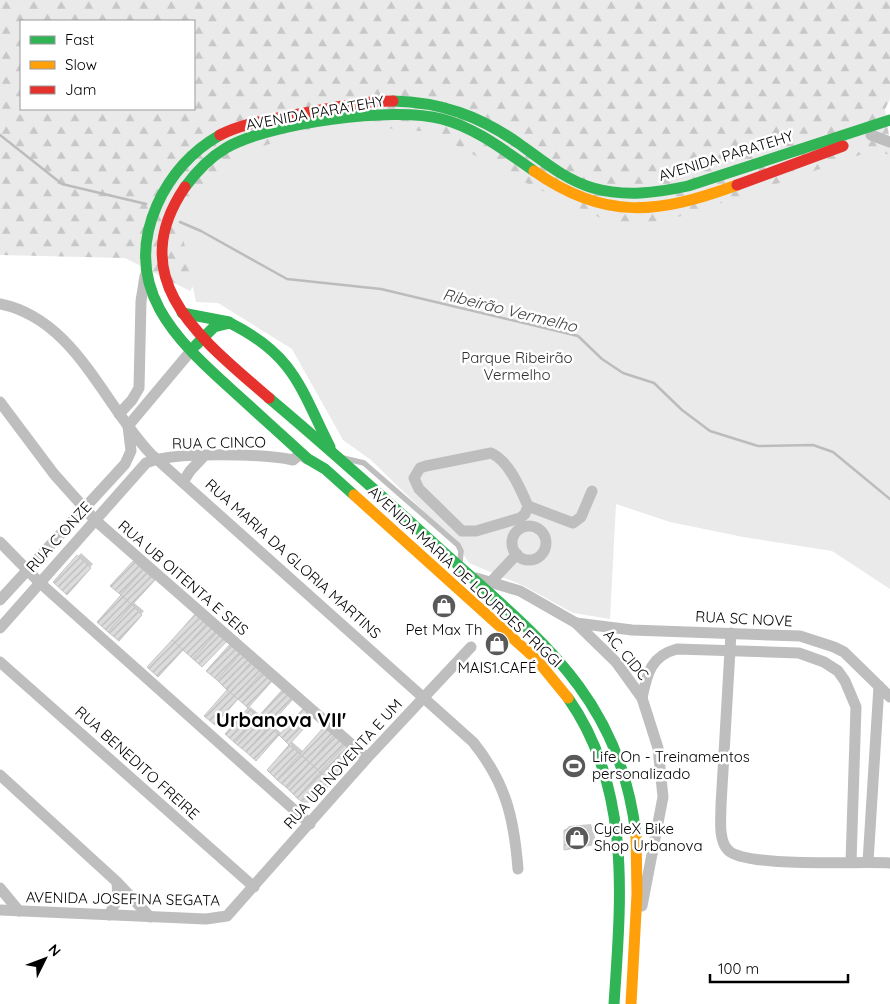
<svg xmlns="http://www.w3.org/2000/svg" width="890" height="1004" font-family="Quicksand,sans-serif">
<style>
.forest{fill:url(#forest-firs);fill-rule:evenodd}
.park{fill:#eaeaea}
.shadow{fill:#0003}
.lines{fill:none;stroke-linecap:round;stroke-linejoin:round}
.stream{stroke:#bcbcbc;stroke-width:2.5}
.building{fill:url(#building-hatch);stroke:#c5c5c5}
.lane{stroke:#bebebe;stroke-width:5.5}
.street{stroke:#bebebe;stroke-width:11}
.fast{stroke:#30b455;stroke-width:11}
.slow{stroke:#ff9f0a;stroke-width:11}
.jam{stroke:#e5322d;stroke-width:11}
.labels{text-anchor:middle;stroke-width:5;stroke-linejoin:round;paint-order:stroke}
.street-label{font-size:15px;fill:#000;stroke:#fff}
.park-label{font-size:15px;fill:#2f2f2f;stroke:#fff}
.poi-label{font-size:15px;fill:#000;stroke:#fff}
.water-label{font-size:16px;font-style:italic;fill:#404040;stroke:#fff}
.district-label{font-size:20px;font-weight:bold;fill:#000;stroke:#fff}
</style>
<defs>
<pattern id="forest-firs" width="22" height="20" patternUnits="userSpaceOnUse" patternTransform="scale(1.25)"><rect width="22" height="20" fill="#eaeaea"/><path d="M5 1l3.5 6h-7zM16 11l3.5 6h-7z" fill="#c7c7c7"/></pattern>
<pattern id="building-hatch" width="6" height="6" patternUnits="userSpaceOnUse" patternTransform="scale(1.25)"><rect width="6" height="6" fill="#dcdcdc"/><path d="M-1 1l2-2M0 6l6-6M5 7l2-2" fill="none" stroke="#bbb"/></pattern>
</defs>
<rect width="100%" height="100%" fill="#fff"/>
<path class="forest" d="M0,0H890V99L885,109L890,142V573L220,245L190,291L125,258L0,255ZM21,21H194V109H21Z"/>
<polygon class="park" points="327,123 431,132 530,185 622,228 687,215 874,150 890,155 890,589 832,551 743,537 670,522 616,504 610,619 573,613 524,586 469,563 455,542 371,460 343,440 292,349 218,303 196,302 179,218 233,157"/>
<g class="shadow">
<polygon points="81,553 93,564 67,593 55,582"/>
<polygon points="137,559 156,576 133,602 144,611 119,639 122,595 112,586"/>
<polygon points="229,689 304,752 328,725 354,754 321,794 268,770 291,745 279,734 256,760 227,734 250,708"/>
<polygon points="591,824 596,840 592,844 565,830 569,826"/>
</g>
<g class="lines">
<g class="stream">
<polyline points="0,135 62,184 146,204"/>
<polyline points="180,222 201,231 287,279 381,289 578,336 602,359 623,373 654,383 682,410 710,431 758,446 813,445 833,452 890,499"/>
</g>
</g>
<g class="building">
<polygon points="77,555 91,568 67,595 53,582"/>
<polygon points="133,561 143,570 121,595 110,586"/>
<polygon points="143,570 155,580 132,605 121,595"/>
<polygon points="121,595 132,605 108,632 97,622"/>
<polygon points="132,605 142,615 119,641 108,632"/>
<polygon points="197,612 208,622 183,650 172,640"/>
<polygon points="208,622 218,631 193,659 183,650"/>
<polygon points="218,631 228,640 202,667 193,659"/>
<polygon points="172,640 183,650 158,677 147,667"/>
<polygon points="231,643 242,652 217,680 206,671"/>
<polygon points="242,652 252,661 227,690 217,680"/>
<polygon points="252,661 263,671 238,699 227,690"/>
<polygon points="263,671 273,680 248,708 238,699"/>
<polygon points="283,689 293,699 269,726 258,717"/>
<polygon points="227,690 238,699 215,725 204,716"/>
<polygon points="248,708 258,717 235,743 225,734"/>
<polygon points="303,709 313,718 289,745 279,735"/>
<polygon points="258,717 269,726 246,752 235,743"/>
<polygon points="269,726 279,735 256,761 246,752"/>
<polygon points="324,727 334,735 310,763 300,754"/>
<polygon points="334,735 345,745 320,772 310,763"/>
<polygon points="289,745 300,754 277,780 267,770"/>
<polygon points="345,745 351,751 352,758 332,782 320,772"/>
<polygon points="300,754 310,763 287,788 277,780"/>
<polygon points="310,763 320,772 297,798 287,788"/>
<polygon points="320,772 332,782 318,798 311,802 302,802 297,798"/>
<polygon points="587,827 592,845 564,850 564,830"/>
</g>
<g class="lines">
<polyline class="lane" points="343,458 364,463 458,545 461,551 460,563"/>
<g class="street">
<polyline points="871,135 890,142"/>
<path d="M0,304C75,319 103,404 151,454L473,742C506,783 514,818 518,869"/>
<polyline points="0,402 54,474 95,520 367,758"/>
<polyline points="119,414 132,400 139,388 141,301 145,276"/>
<polyline points="183,482 190,471 204,456"/>
<path d="M528,506L525,514L520,518L476,531H462L419,489L414,478L420,468L426,466L491,453C509,461 520,488 528,506L573,523L581,517L592,491"/>
<circle cx="529" cy="543" r="17"/>
<polyline points="0,542 39,582 310,824"/>
<polyline points="476,578 520,591 576,623 616,662 642,698 658,748 663,797 642,906"/>
<polyline points="490,583 517,554"/>
<polyline points="0,600 125,464 131,451 128,426 190,352"/>
<polyline points="576,623 632,630 800,636 834,647 844,652 890,697"/>
<path d="M0,628L146,463C172,451 264,454 293,460L300,454L307,459"/>
<path d="M731,633L721,805C721,818 718,840 728,850C744,868 861,861 890,863"/>
<polyline points="0,662 254,887"/>
<path d="M642,698C647,675 650,656 677,649L799,653L824,662L838,671L845,681L856,707L851,862"/>
<polyline points="0,775 117,882 150,917"/>
<polyline points="868,862 879,686"/>
<polyline points="0,888 19,911"/>
<polyline points="0,910 206,919 227,916 367,758 471,647"/>
<polyline points="109,915 118,898 117,882"/>
</g>
<g class="fast">
<path d="M393,101C441,102 479,116 518,143C542,160 565,180 593,188C625,197 656,193 688,186L890,120"/>
<path d="M220,135C192,151 170,176 157,205C121,287 175,339 232,390C257,413 283,436 308,459L325,469L354,495"/>
<path d="M185,187C196,172 209,158 226,148C268,123 394,106 442,119C476,128 505,151 534,171"/>
<polyline points="182,313 229,322"/>
<path d="M196,345L214,327L230,323C294,355 300,387 330,447"/>
<path d="M269,398C327,447 383,497 439,548C536,636 620,695 636,835"/>
<path d="M568,698C632,789 621,899 614,1004"/>
</g>
<g class="slow">
<path d="M534,171C605,221 658,214 737,185"/>
<polyline points="354,495 537,660 568,698"/>
<polyline points="631,1004 637,894 636,835"/>
</g>
<g class="jam">
<path d="M220,135C243,123 269,120 294,115C327,109 360,101 393,101"/>
<polyline points="737,185 843,146"/>
<path d="M185,187C121,281 204,341 269,398"/>
</g>
</g>
<defs>
<g id="shop-disc" transform="scale(1.25)"><circle r="9.5" fill="#595959" stroke="#fff"/><path d="M-5-2.5h2.3a2.7 3.5 0 0 1 5.4 0H5L5.5 6h-11ZM-1.5-2.5h3a1.5 2.3 0 0 0-3 0Z" fill="#fff"/></g>
<g id="stadium-disc" transform="scale(1.25)"><circle r="9.5" fill="#595959" stroke="#fff"/><path d="M0-5a6.5 5 0 1 0 0 10a6.5 5 0 1 0 0-10ZM-3.5-1.8h7v3.6h-7Z" fill="#fff"/></g>
</defs>
<g fill-rule="evenodd">
<use href="#shop-disc" x="444" y="606"/>
<use href="#shop-disc" x="497" y="644"/>
<use href="#stadium-disc" x="574" y="766"/>
<use href="#shop-disc" x="577" y="838"/>
</g>
<g class="labels">
<g class="street-label">
<text transform="translate(315 113) rotate(-10)" y="5">AVENIDA PARATEHY</text>
<text transform="translate(726 156) rotate(-17)" y="5">AVENIDA PARATEHY</text>
<text transform="translate(219 443) rotate(-1)" y="5">RUA C CINCO</text>
<text transform="translate(59 537) rotate(-48)" y="5">RUA C ONZE</text>
<text transform="translate(293 559) rotate(42)" y="5">RUA MARIA DA GLORIA MARTINS</text>
<text transform="translate(465 577) rotate(43)" y="5">AVENIDA MARIA DE LOURDES FRIGGI</text>
<text transform="translate(183 578) rotate(41)" y="5">RUA UB OITENTA E SEIS</text>
<text transform="translate(744 619) rotate(3)" y="5">RUA SC NOVE</text>
<text transform="translate(626 655) rotate(50)" y="5">AC. CIDC</text>
<text transform="translate(137 763) rotate(42)" y="5">RUA BENEDITO FREIRE</text>
<text transform="translate(343 764) rotate(-48)" y="5">RUA UB NOVENTA E UM</text>
<text transform="translate(123 899) rotate(1)" y="5">AVENIDA JOSEFINA SEGATA</text>
</g>
<g class="park-label">
<text x="517" y="363">Parque Ribeirão<tspan x="517" dy="17">Vermelho</tspan></text>
</g>
<g class="poi-label">
<text x="444" y="635">Pet Max Th</text>
<text x="497" y="673">MAIS1.CAFÉ</text>
<text x="592" y="762" text-anchor="start">Life On - Treinamentos<tspan x="592" dy="17">personalizado</tspan></text>
<text x="594" y="834" text-anchor="start">CycleX Bike<tspan x="594" dy="17">Shop Urbanova</tspan></text>
</g>
<g class="water-label">
<text transform="translate(510 310) rotate(14)" y="6">Ribeirão Vermelho</text>
</g>
<g class="district-label">
<text x="281" y="727">Urbanova VII'</text>
</g>
</g>
<rect x="20" y="20" width="175" height="90" fill="#ffffff" stroke="#999999"/>
<rect x="30" y="36" width="25" height="8" fill="#30b455" stroke="#999999"/>
<text x="65" y="45" font-size="15" fill="#000000">Fast</text>
<rect x="30" y="61" width="25" height="8" fill="#ff9f0a" stroke="#999999"/>
<text x="65" y="70" font-size="15" fill="#000000">Slow</text>
<rect x="30" y="86" width="25" height="8" fill="#e5322d" stroke="#999999"/>
<text x="65" y="95" font-size="15" fill="#000000">Jam</text>
<g transform="translate(45 959) rotate(48)" stroke="#ffffff" stroke-width="4" paint-order="stroke">
<path d="M0-4L9 19L0 12L-9 19Z" fill="#000000"/>
<text y="-8" font-size="14" font-weight="bold" text-anchor="middle" fill="#000000">N</text>
</g>
<path d="M710 974v8h138v-8" fill="none" stroke="#000000" stroke-width="2.5"/>
<text x="718" y="974" font-size="15" fill="#000000" stroke="#ffffff" stroke-width="4" paint-order="stroke">100 m</text>
</svg>
